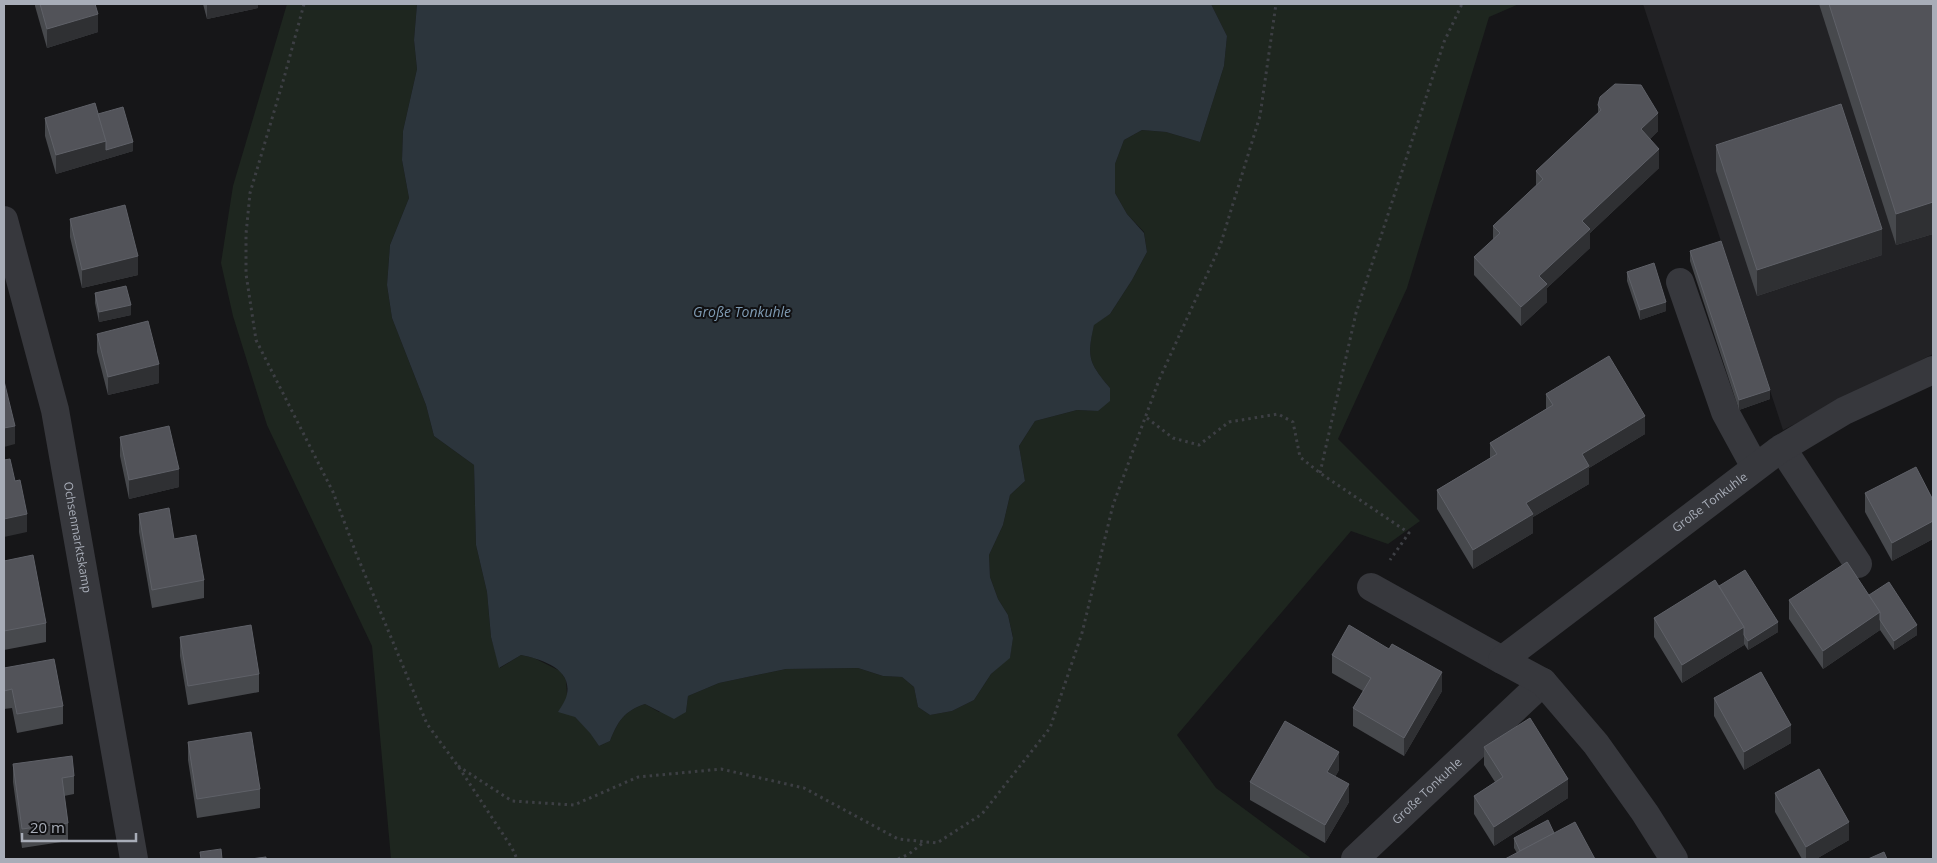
<svg xmlns="http://www.w3.org/2000/svg" width="1937" height="863" font-family="'Open Sans',sans-serif">
<style>
.built{fill:#222225}
.green{fill:#1e261f}
.water{fill:#2c353c}
.lines{fill:none;stroke-linecap:round;stroke-linejoin:round}
.path{stroke:#3d3f44;stroke-width:3;stroke-dasharray:2.5 4;stroke-linecap:butt}
.minor{stroke:#37383d;stroke-width:28}
.wall{fill:#47494d}
.shaded-wall{fill:#2f3033}
.building{fill:#525359;stroke:#5f6168}
.labels{text-anchor:middle;stroke-width:4;stroke-linejoin:round;paint-order:stroke}
.street-label{font-size:12px;fill:#a8adb8;stroke:#111113}
.water-label{font-size:14px;font-style:italic;fill:#7f9bb3;stroke:#111113}
</style>
<rect width="100%" height="100%" fill="#161618"/>
<polygon class="built" points="1643,4 1933,4 1933,354 1783,430"/>
<path class="green" d="M287,4H417L414,40L417,69L403,131L402,160L409,198L390,245L387,285L392,318L426,405L434,436L474,465L476,545L487,592L491,637L500,668L521,655L534,658L560,671L566,680L567,695L575,717L590,732L599,746L610,741C618,721 624,711 645,704L659,712H686L688,696L719,683L786,669L858,668L883,676L902,677L914,687L918,707L930,715L952,711L974,700L991,674L1010,657L1013,637L1008,615L998,599L990,577L989,555L1003,525L1010,495L1025,481L1019,446L1035,421L1077,410L1098,411L1110,388C1088,362 1087,357 1094,324L1110,314L1132,280L1147,252L1144,232L1127,214L1115,193V164L1124,140L1142,130L1166,132L1200,142L1224,66L1227,36L1211,4H1519L1489,17L1407,288L1338,439L1420,521L1388,544L1351,531L1177,735L1216,788L1312,859H391L372,646L267,425L233,316L221,263L233,186Z"/>
<path class="water" d="M417,4H1211L1227,36L1224,66L1200,142L1166,132L1142,130L1124,140L1115,164V193L1127,214L1144,233L1147,252L1132,280L1110,314L1094,325C1087,357 1088,362 1110,388V401L1098,411L1077,410L1035,421L1019,446L1025,481L1010,495L1003,525L989,555L990,577L998,599L1008,615L1013,638L1010,658L991,674L974,700L952,711L930,715L918,707L914,687L902,677L883,676L858,668L786,669L719,683L688,696L686,712L674,719L645,704C624,711 618,721 610,741L599,746L590,733L575,717L558,712C561,707 566,700 567,694C572,668 540,659 521,655L499,668L491,637L487,592L476,545L474,465L434,436L426,405L392,318L387,285L390,245L409,198L402,160L403,131L417,69L414,40Z"/>
<g class="lines">
<g class="path">
<polyline points="304,4 284,78 250,193 246,234 246,274 256,340 333,492 356,553 427,724 458,766 512,848 517,859"/>
<polyline points="1147,418 1173,438 1199,445 1229,422 1278,414 1293,422 1300,457 1320,473 1409,533 1390,560"/>
<polyline points="1320,473 1356,313 1444,42 1462,4"/>
<polyline points="458,766 512,801 574,805 638,777 721,769 804,788 898,839 937,843 982,814 1050,728 1082,633 1113,505 1159,380 1220,246 1260,116 1276,4"/>
<polyline points="898,859 909,854 924,842"/>
</g>
<g class="minor">
<path id="s1" d="M4,220L55,410L134,859"/>
<polyline points="1680,282 1725,412 1755,467"/>
<polyline points="1782,448 1858,564"/>
<polyline points="1371,587 1502,660"/>
<path id="s2" d="M1355,859L1543,682"/>
<path id="s3" d="M1674,859L1645,813L1596,744L1543,682L1502,660L1779,450L1844,411L1933,370"/>
</g>
</g>
<g class="wall">
<polygon points="35,4 40,4 98,32 47,48 35,6"/>
<polygon points="203,4 258,4 258,8 207,19"/>
<polygon points="1819,4 1933,4 1933,234 1896,245"/>
<polygon points="1598,105 1658,131 1650,139 1659,168 1590,233 1590,248 1547,288 1547,302 1521,326 1474,275 1474,257 1493,240 1493,226 1536,186 1536,171 1598,113"/>
<polygon points="45,118 133,151 56,174 45,136"/>
<polygon points="1716,145 1882,255 1757,296 1716,171"/>
<polygon points="70,219 138,275 82,288 70,237"/>
<polygon points="1690,251 1770,399 1739,410 1690,261"/>
<polygon points="1627,272 1666,311 1640,320 1627,281"/>
<polygon points="95,293 131,315 99,322 95,303"/>
<polygon points="97,334 159,383 108,395 97,352"/>
<polygon points="1546,394 1645,434 1589,468 1589,484 1533,517 1533,533 1473,569 1437,509 1437,490 1490,458 1490,443 1546,409"/>
<polygon points="120,437 179,487 129,499 120,456"/>
<polygon points="1865,493 1933,500 1933,539 1892,561 1865,512"/>
<polygon points="139,514 174,539 204,580 204,598 152,608 139,532"/>
<polygon points="4,561 46,623 46,642 4,650"/>
<polygon points="1719,586 1778,632 1748,650 1744,644 1744,645 1682,683 1654,637 1654,618"/>
<polygon points="1869,595 1917,635 1894,650 1880,630 1823,669 1789,619 1789,600"/>
<polygon points="180,637 259,674 259,692 188,705 180,656"/>
<polygon points="1389,649 1442,691 1404,756 1353,726 1353,708 1363,691 1332,673 1332,655"/>
<polygon points="4,668 63,706 63,724 17,733 12,708 4,709"/>
<polygon points="1714,698 1791,743 1744,770 1714,716"/>
<polygon points="188,742 260,789 260,808 197,818 188,760"/>
<polygon points="1484,747 1568,798 1494,846 1474,814 1474,796 1495,782 1484,765"/>
<polygon points="13,764 74,776 74,794 64,796 68,823 68,841 22,848 13,782"/>
<polygon points="1339,770 1335,777 1349,802 1325,843 1250,800 1250,782"/>
<polygon points="1775,793 1849,840 1816,859 1802,859 1775,812"/>
<polygon points="1554,833 1517,853 1514,848 1514,838"/>
</g>
<g class="shaded-wall">
<polygon points="207,4 258,4 258,8 207,19"/>
<polygon points="98,14 98,32 47,48 47,29"/>
<polygon points="1658,113 1658,131 1641,148 1641,129"/>
<polygon points="106,141 133,142 133,151 56,174 56,155"/>
<polygon points="1659,149 1659,168 1590,233 1590,248 1547,288 1547,302 1521,326 1521,307 1539,276 1582,221"/>
<polygon points="1933,202 1933,234 1896,245 1896,214"/>
<polygon points="1882,229 1882,255 1757,296 1757,270"/>
<polygon points="138,256 138,275 82,288 82,270"/>
<polygon points="1666,302 1666,311 1640,320 1640,310"/>
<polygon points="131,305 131,315 99,322 99,312"/>
<polygon points="159,364 159,383 108,395 108,377"/>
<polygon points="1770,390 1770,399 1739,410 1739,400"/>
<polygon points="1645,416 1645,434 1589,468 1589,484 1533,517 1533,533 1473,569 1473,550 1526,503 1582,454"/>
<polygon points="15,426 15,444 4,447 4,428"/>
<polygon points="179,469 179,487 129,499 129,480"/>
<polygon points="27,514 27,532 4,537 4,519"/>
<polygon points="1933,521 1933,539 1892,561 1892,543"/>
<polygon points="1880,612 1880,630 1823,669 1823,651"/>
<polygon points="1778,622 1778,632 1748,650 1748,641"/>
<polygon points="1917,625 1917,635 1894,650 1894,641"/>
<polygon points="1744,627 1744,645 1682,683 1682,665"/>
<polygon points="1442,672 1442,691 1404,756 1404,738"/>
<polygon points="1791,725 1791,743 1744,770 1744,752"/>
<polygon points="1339,752 1339,770 1327,791 1327,772"/>
<polygon points="1568,779 1568,798 1494,846 1494,827"/>
<polygon points="1349,784 1349,802 1325,843 1325,825"/>
<polygon points="1849,822 1849,840 1816,859 1806,859 1806,847"/>
</g>
<g class="building">
<polygon points="40,4 95,4 98,14 47,29"/>
<polygon points="1829,4 1933,4 1933,202 1896,214"/>
<polygon points="1615,84 1641,85 1658,113 1641,129 1659,149 1582,221 1590,229 1539,276 1547,284 1521,307 1474,257 1500,233 1493,226 1543,179 1536,171 1601,110 1598,105 1600,97"/>
<polygon points="95,103 106,141 56,155 45,118"/>
<polygon points="1841,104 1882,229 1757,270 1716,145"/>
<polygon points="123,107 133,142 106,150 106,141 98,114"/>
<polygon points="125,205 138,256 82,270 70,219"/>
<polygon points="1721,241 1770,390 1739,400 1690,251"/>
<polygon points="1654,263 1666,302 1640,310 1627,272"/>
<polygon points="126,286 131,305 99,312 95,293"/>
<polygon points="148,321 159,364 108,377 97,334"/>
<polygon points="1609,356 1645,416 1582,454 1589,466 1526,503 1533,514 1473,550 1437,490 1497,454 1490,443 1553,405 1546,394"/>
<polygon points="4,381 15,426 4,428"/>
<polygon points="169,426 179,469 129,480 120,437"/>
<polygon points="10,459 15,481 20,480 27,514 4,519 4,460"/>
<polygon points="1916,467 1933,500 1933,521 1892,543 1865,493"/>
<polygon points="169,508 174,539 196,535 204,580 152,590 139,514"/>
<polygon points="33,555 46,623 4,631 4,561"/>
<polygon points="1847,562 1880,612 1823,651 1789,600"/>
<polygon points="1745,570 1778,622 1748,641 1744,635 1744,627 1719,586"/>
<polygon points="1715,580 1744,627 1682,665 1654,618"/>
<polygon points="1889,582 1917,625 1894,641 1880,620 1880,612 1869,595"/>
<polygon points="251,625 259,674 188,686 180,637"/>
<polygon points="1349,625 1389,649 1392,644 1442,672 1404,738 1353,708 1371,678 1332,655"/>
<polygon points="54,659 63,706 17,714 12,689 4,691 4,668"/>
<polygon points="1761,672 1791,725 1744,752 1714,698"/>
<polygon points="1530,718 1568,779 1494,827 1474,796 1503,777 1484,747"/>
<polygon points="1285,721 1339,752 1327,772 1349,784 1325,825 1250,782"/>
<polygon points="251,732 260,789 197,799 188,742"/>
<polygon points="72,756 74,776 62,778 68,823 22,829 13,764"/>
<polygon points="1819,769 1849,822 1806,847 1775,793"/>
<polygon points="1548,820 1554,833 1520,851 1514,838"/>
<polygon points="1575,822 1595,859 1505,859"/>
<polygon points="221,849 222,859 201,859 200,852"/>
<polygon points="1884,852 1887,859 1868,859"/>
<polygon points="266,857 266,859 251,859"/>
</g>
<g class="labels">
<g class="street-label">
<text dy="4" stroke="none"><textPath href="#s3" startOffset="528">Große Tonkuhle</textPath></text>
<text dy="4" stroke="none"><textPath href="#s1" startOffset="326">Ochsenmarktskamp</textPath></text>
<text dy="4" stroke="none"><textPath href="#s2" startOffset="99">Große Tonkuhle</textPath></text>
</g>
<g class="water-label">
<text x="742" y="317">Große Tonkuhle</text>
</g>
</g>
<rect width="1937" height="863" fill="none" stroke="#a8adb8" stroke-width="10"/>
<path d="M22 833v8h114v-8" fill="none" stroke="#a8adb8" stroke-width="2.5"/>
<text x="30" y="833" font-size="15" fill="#a8adb8" stroke="#111113" stroke-width="4" paint-order="stroke">20 m</text>
</svg>
